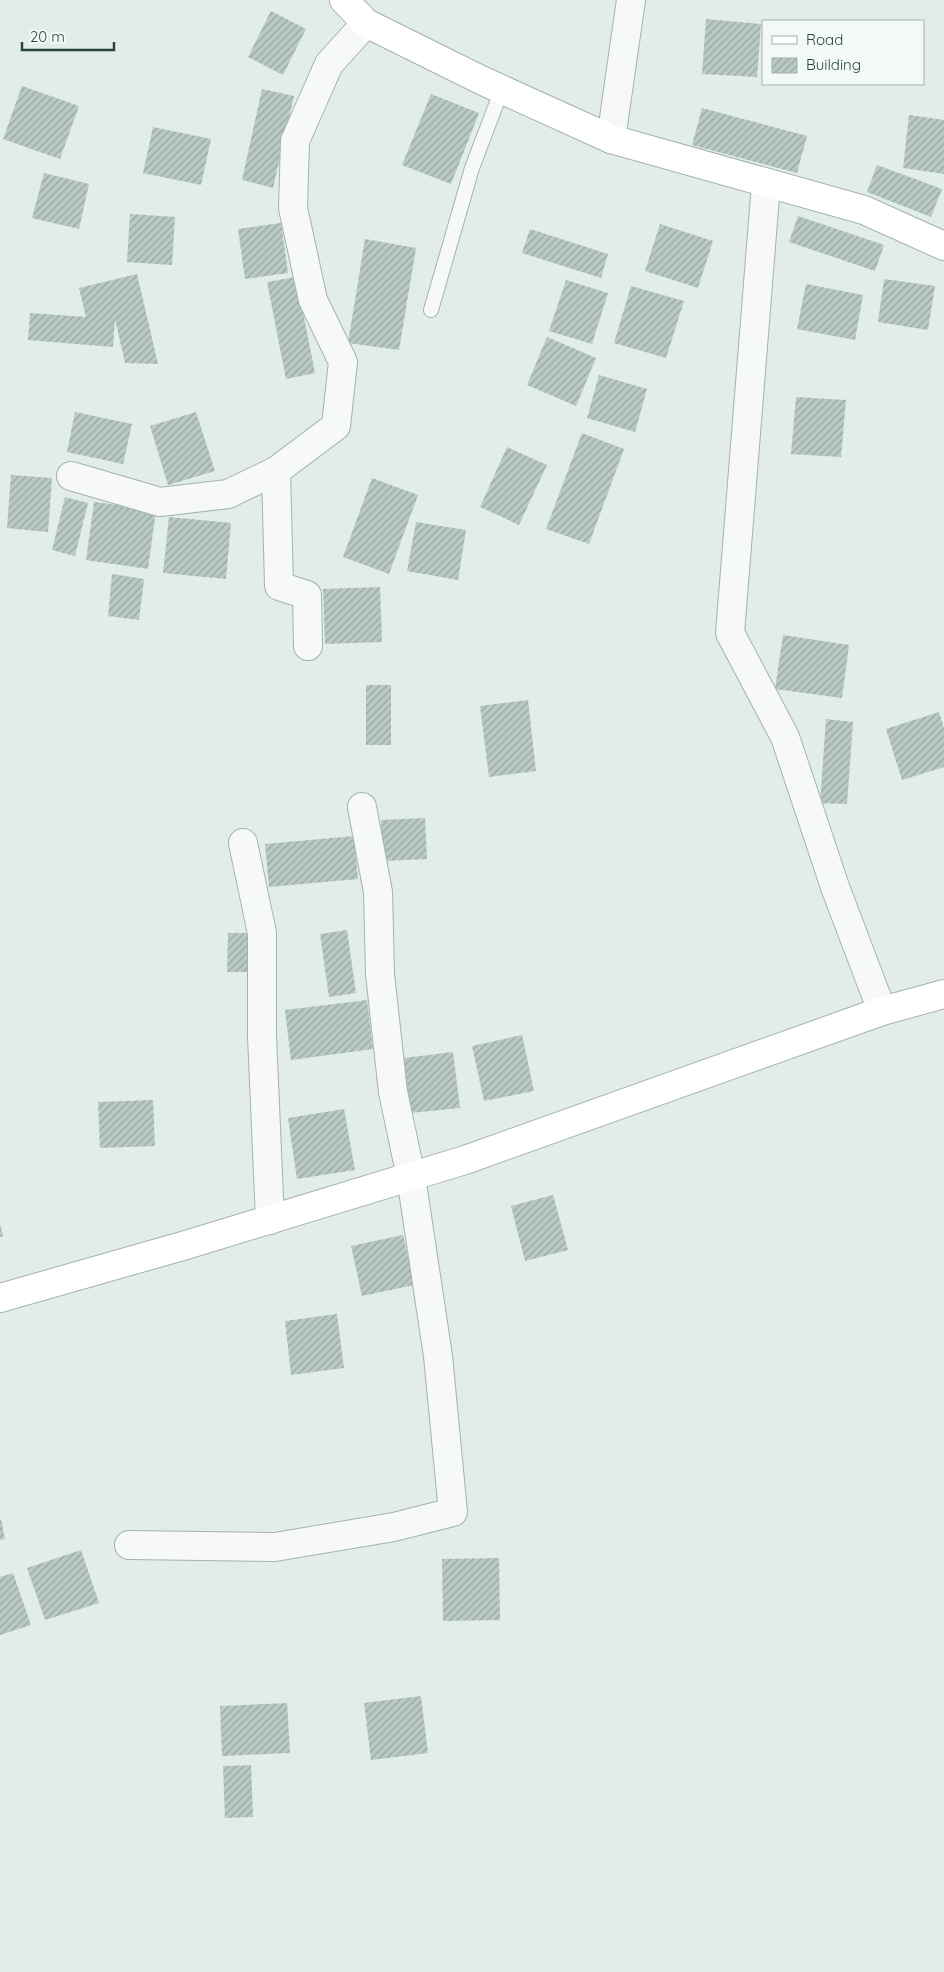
<svg xmlns="http://www.w3.org/2000/svg" width="944" height="1972" font-family="Quicksand,sans-serif">
<style>
.building{fill:url(#building-hatch)}
.lines{fill:none;stroke-linecap:round;stroke-linejoin:round}
.lane-casing{stroke:#a3b3ad;stroke-width:16}
.street-casing{stroke:#a3b3ad;stroke-width:30}
.secondary-casing{stroke:#a3b3ad;stroke-width:30}
.lane{stroke:#f6f9f8;stroke-width:14}
.street{stroke:#f6f9f8;stroke-width:28}
.secondary{stroke:#fff;stroke-width:28}
</style>
<defs>
<pattern id="building-hatch" width="6" height="6" patternUnits="userSpaceOnUse" patternTransform="scale(1.25)"><rect width="6" height="6" fill="#b9cac2"/><path d="M-1 1l2-2M0 6l6-6M5 7l2-2" fill="none" stroke="#96a69f"/></pattern>
</defs>
<rect width="100%" height="100%" fill="#e2ece8"/>
<g class="building">
<polygon points="271,11 306,29 283,75 248,57"/>
<polygon points="706,19 761,24 757,77 702,74"/>
<polygon points="22,86 79,106 60,159 3,139"/>
<polygon points="262,89 294,96 273,188 242,180"/>
<polygon points="431,94 479,113 451,184 402,165"/>
<polygon points="702,108 807,136 797,173 692,145"/>
<polygon points="909,115 944,120 944,174 903,168"/>
<polygon points="153,127 211,139 201,185 143,173"/>
<polygon points="877,165 942,189 931,217 867,192"/>
<polygon points="44,173 89,184 79,229 32,218"/>
<polygon points="130,214 175,217 172,265 127,262"/>
<polygon points="798,216 884,245 875,271 789,242"/>
<polygon points="281,223 288,273 245,279 238,229"/>
<polygon points="660,224 713,241 698,288 645,271"/>
<polygon points="530,229 608,254 601,278 522,253"/>
<polygon points="365,239 416,248 399,350 348,343"/>
<polygon points="137,274 158,364 125,363 115,319 113,347 28,340 30,313 86,317 79,288"/>
<polygon points="296,277 315,373 286,379 267,282"/>
<polygon points="884,279 935,286 928,330 878,322"/>
<polygon points="566,280 608,293 592,344 549,331"/>
<polygon points="806,284 863,295 855,340 797,329"/>
<polygon points="631,286 684,301 666,358 614,343"/>
<polygon points="547,337 596,358 576,406 527,385"/>
<polygon points="599,375 647,389 635,432 587,418"/>
<polygon points="796,397 846,400 841,457 791,454"/>
<polygon points="75,412 132,424 123,464 67,452"/>
<polygon points="196,412 215,471 168,485 150,426"/>
<polygon points="582,433 624,449 589,544 546,529"/>
<polygon points="507,447 547,465 519,525 480,507"/>
<polygon points="11,475 52,478 48,532 7,528"/>
<polygon points="372,478 418,495 389,574 343,557"/>
<polygon points="65,497 88,503 75,556 52,550"/>
<polygon points="94,502 156,510 148,569 86,560"/>
<polygon points="169,517 231,523 226,579 163,573"/>
<polygon points="416,522 466,530 458,580 407,571"/>
<polygon points="112,574 144,579 139,620 108,616"/>
<polygon points="380,587 382,642 325,644 323,589"/>
<polygon points="783,635 849,645 842,698 775,689"/>
<rect x="366" y="685" width="25" height="60"/>
<polygon points="528,700 536,771 489,777 480,706"/>
<polygon points="939,712 944,728 944,767 902,780 886,729"/>
<polygon points="826,719 853,722 847,804 820,803"/>
<polygon points="425,818 427,859 383,861 381,820"/>
<polygon points="354,836 358,879 269,887 265,844"/>
<polygon points="347,930 356,993 329,997 320,934"/>
<polygon points="228,933 248,933 248,972 227,972"/>
<polygon points="367,1000 373,1049 291,1060 285,1010"/>
<polygon points="522,1035 534,1091 484,1101 472,1046"/>
<polygon points="453,1052 460,1108 410,1113 404,1058"/>
<polygon points="153,1100 155,1146 100,1148 98,1102"/>
<polygon points="344,1109 355,1170 297,1179 288,1118"/>
<polygon points="553,1195 568,1250 525,1261 511,1206"/>
<polygon points="0,1224 3,1236 0,1237"/>
<polygon points="403,1235 414,1285 362,1296 351,1246"/>
<polygon points="337,1314 344,1368 291,1375 285,1321"/>
<polygon points="1,1519 5,1539 0,1540 0,1520"/>
<polygon points="81,1550 99,1603 45,1620 27,1568"/>
<polygon points="499,1558 500,1620 443,1621 442,1559"/>
<polygon points="13,1573 31,1625 0,1635 0,1577"/>
<polygon points="421,1696 428,1753 371,1760 364,1703"/>
<polygon points="287,1703 290,1753 222,1756 220,1706"/>
<polygon points="251,1765 253,1817 225,1818 223,1766"/>
</g>
<g class="lines">
<g class="lane-casing">
<polyline id="lane" points="431,310 472,168 502,89"/>
</g>
<g class="street-casing">
<g id="street">
<polyline points="611,139 631,0"/>
<polyline points="766,184 730,633 785,737 835,887 882,1011"/>
<polyline points="71,476 160,502 228,494 276,471"/>
<polyline points="308,646 307,595 279,586 276,471 336,426 343,362 313,300 293,208 295,141 329,64 366,23"/>
<polyline points="243,843 262,933 262,1036 270,1220"/>
<polyline points="129,1545 275,1547 394,1527 453,1512 438,1356 411,1177 393,1092 380,974 378,892 362,807"/>
</g>
</g>
<g class="secondary-casing">
<g id="secondary">
<polyline points="344,0 366,23 481,80 611,139 864,210 944,246"/>
<polyline points="0,1298 186,1245 465,1160 882,1011 944,994"/>
</g>
</g>
<use href="#lane" class="lane"/>
<use href="#street" class="street"/>
<use href="#secondary" class="secondary"/>
</g>
<rect x="762" y="20" width="162" height="65" fill="#f2f9f6" stroke="#a2b1ab"/>
<rect x="772" y="36" width="25" height="8" fill="#ffffff" stroke="#a2b1ab"/>
<text x="806" y="45" font-size="15" fill="#29453a">Road</text>
<rect x="772" y="58" width="25" height="15" fill="url(#building-hatch)" stroke="#a2b1ab"/>
<text x="806" y="70" font-size="15" fill="#29453a">Building</text>
<path d="M22 42v8h92v-8" fill="none" stroke="#29453a" stroke-width="2.5"/>
<text x="30" y="42" font-size="15" fill="#29453a" stroke="#f2f9f6" stroke-width="4" paint-order="stroke">20 m</text>
</svg>
